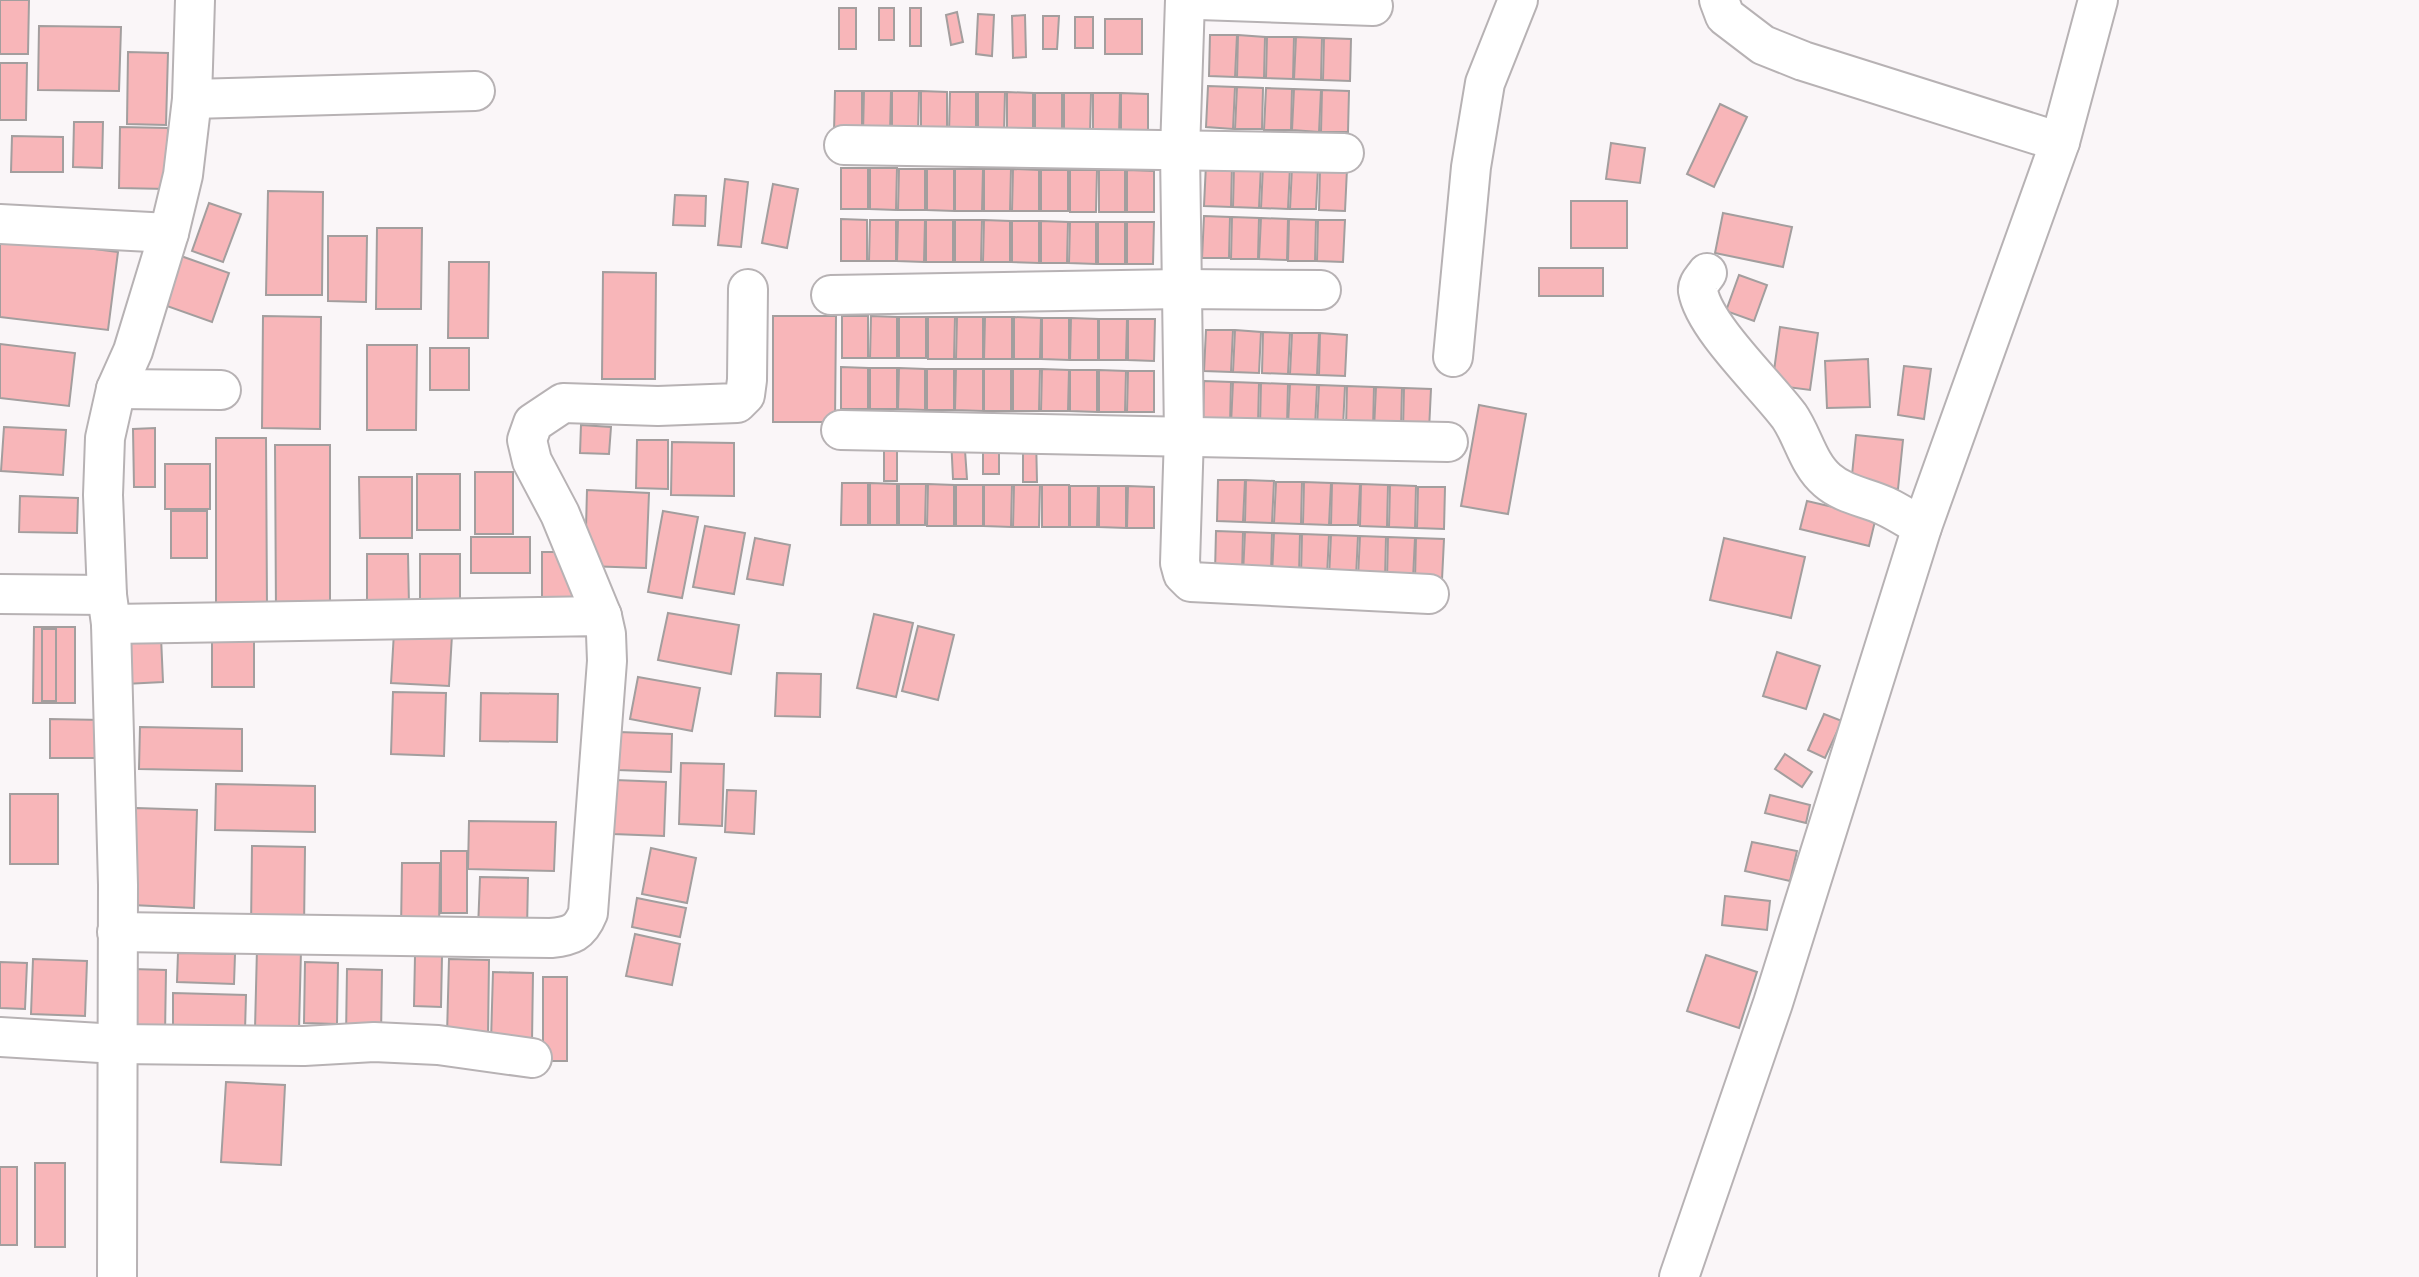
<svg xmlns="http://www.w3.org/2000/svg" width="2419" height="1277" font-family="'Roboto Condensed',sans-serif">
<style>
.building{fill:#f8b6b9;stroke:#a39e9e;stroke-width:2}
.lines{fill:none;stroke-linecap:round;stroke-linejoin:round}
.minor-casing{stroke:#b7b2b4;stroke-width:42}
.minor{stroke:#fff;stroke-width:38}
</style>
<rect width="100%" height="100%" fill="#faf6f8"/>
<g class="building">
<polygon points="0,0 29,0 28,54 0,54"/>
<rect x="839" y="8" width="17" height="41"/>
<rect x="879" y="8" width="15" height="32"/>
<rect x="910" y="8" width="11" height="38"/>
<polygon points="957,12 963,42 951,45 946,15"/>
<polygon points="978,14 994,15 992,56 976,54"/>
<polygon points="1025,15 1026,57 1013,58 1012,16"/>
<polygon points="1043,16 1059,16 1057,49 1043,49"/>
<rect x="1075" y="17" width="18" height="31"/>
<rect x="1105" y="19" width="37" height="35"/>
<polygon points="39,26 121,27 119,91 38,90"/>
<polygon points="1210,35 1237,35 1235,77 1209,76"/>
<polygon points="1238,35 1265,37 1264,78 1237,77"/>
<polygon points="1267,37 1294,37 1293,79 1266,78"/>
<polygon points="1296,37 1322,38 1321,80 1294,79"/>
<polygon points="1324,38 1351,39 1350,81 1323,80"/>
<polygon points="128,52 168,53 166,125 127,124"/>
<polygon points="0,63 27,63 26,120 0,120"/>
<polygon points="1208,86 1235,87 1233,129 1206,127"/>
<polygon points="1237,87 1263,88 1262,129 1235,129"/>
<polygon points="1266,88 1292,89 1291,130 1264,130"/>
<polygon points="1294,89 1321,90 1319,132 1292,130"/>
<polygon points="1322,90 1349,91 1348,132 1321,132"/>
<polygon points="835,91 862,91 862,133 834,132"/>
<polygon points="864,91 891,91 890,133 863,133"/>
<polygon points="892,91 919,91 918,133 892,133"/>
<polygon points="921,91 947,92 947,133 921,133"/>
<polygon points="950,92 976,92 976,133 949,133"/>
<polygon points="978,92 1005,92 1004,134 978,133"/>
<polygon points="1007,92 1033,93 1033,134 1007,134"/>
<polygon points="1035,93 1062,93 1062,135 1035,134"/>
<polygon points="1064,93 1091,93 1090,135 1064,135"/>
<polygon points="1093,93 1120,93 1119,135 1093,135"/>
<polygon points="1121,93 1148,94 1148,135 1121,135"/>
<polygon points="1720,104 1747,117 1714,187 1687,174"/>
<polygon points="74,122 103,122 102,168 73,167"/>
<polygon points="120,127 168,128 167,189 119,188"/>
<polygon points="12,136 63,137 63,172 11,172"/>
<polygon points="1611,143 1645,148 1640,183 1606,179"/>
<polygon points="1206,164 1232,165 1231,207 1204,206"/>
<polygon points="1234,166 1261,166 1259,208 1233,207"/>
<polygon points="1263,166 1290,167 1288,209 1261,208"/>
<polygon points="1292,167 1318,168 1316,209 1290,209"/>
<rect x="841" y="168" width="27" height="41"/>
<polygon points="870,168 897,168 896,210 870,209"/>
<polygon points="899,169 925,169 925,210 898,210"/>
<polygon points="927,169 954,169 954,211 927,210"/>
<polygon points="955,169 983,169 982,211 955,211"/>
<polygon points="984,169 1011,169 1010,211 984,211"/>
<polygon points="1013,169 1039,170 1039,211 1012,211"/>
<polygon points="1320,169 1347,169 1345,211 1319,210"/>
<rect x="1041" y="170" width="27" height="41"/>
<polygon points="1070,170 1097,170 1096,212 1070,212"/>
<rect x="1099" y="170" width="26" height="42"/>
<polygon points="1127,170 1154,171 1154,212 1127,212"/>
<polygon points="725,179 748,182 741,247 718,245"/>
<polygon points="773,184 798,189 787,248 762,243"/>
<polygon points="268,191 323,192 322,295 266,295"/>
<polygon points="675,195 706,196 705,226 673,225"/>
<rect x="1571" y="201" width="56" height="47"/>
<polygon points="209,203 241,214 223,262 192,251"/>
<polygon points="1723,213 1792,227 1783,267 1715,253"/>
<polygon points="1204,216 1230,217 1229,258 1202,258"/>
<polygon points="1232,217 1259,218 1258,259 1231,259"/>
<polygon points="1261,218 1288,219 1287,260 1259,259"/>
<polygon points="841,219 867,220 867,261 841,261"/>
<polygon points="1289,219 1316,220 1315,261 1288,261"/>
<polygon points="870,220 896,220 896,261 869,261"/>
<polygon points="898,220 925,220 924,262 897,261"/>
<rect x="926" y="220" width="27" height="42"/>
<polygon points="955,220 982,220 981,262 955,262"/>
<polygon points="984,220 1010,221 1010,262 983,262"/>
<polygon points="1318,220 1345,220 1343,262 1317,261"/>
<polygon points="1012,221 1039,221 1039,263 1012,262"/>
<polygon points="1041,221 1068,222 1067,263 1041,263"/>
<polygon points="1070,222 1096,222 1096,264 1069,263"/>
<rect x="1098" y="222" width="27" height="42"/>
<polygon points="1127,222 1154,222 1153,264 1127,264"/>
<polygon points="377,228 422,228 421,309 376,309"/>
<polygon points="328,236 367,236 366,302 328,301"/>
<polygon points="0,237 118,252 108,330 0,317"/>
<polygon points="181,256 229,273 212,322 164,305"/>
<polygon points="449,262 489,262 488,338 448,338"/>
<rect x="1539" y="268" width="64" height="28"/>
<polygon points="603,272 656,273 655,379 602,379"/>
<polygon points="1739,275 1767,285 1754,321 1726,311"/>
<polygon points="263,316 321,317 320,429 262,428"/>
<polygon points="773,316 836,316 835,422 773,422"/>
<rect x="842" y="316" width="26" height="42"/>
<polygon points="871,316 897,317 897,358 870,358"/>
<rect x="899" y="317" width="27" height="41"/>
<polygon points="928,317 955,317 954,359 928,359"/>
<polygon points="957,317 983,317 983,359 956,359"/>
<polygon points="985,317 1012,317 1012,359 984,359"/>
<polygon points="1014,317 1041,318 1040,359 1014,359"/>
<polygon points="1042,318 1069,318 1069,360 1042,359"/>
<polygon points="1071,318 1098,319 1098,360 1070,360"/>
<polygon points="1099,319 1127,319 1126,360 1099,360"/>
<polygon points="1128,319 1155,319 1154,361 1128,360"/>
<polygon points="1780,327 1818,333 1810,390 1772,385"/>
<polygon points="1206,330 1233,330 1231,372 1204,371"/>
<polygon points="1235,330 1261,332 1259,373 1233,372"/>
<polygon points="1263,332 1290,333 1288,374 1262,373"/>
<polygon points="1292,333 1319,333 1317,375 1290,374"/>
<polygon points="1320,333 1347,335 1345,376 1319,375"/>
<polygon points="0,344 75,353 69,406 0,398"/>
<polygon points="367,345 417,345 416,430 367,430"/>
<rect x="430" y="348" width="39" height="42"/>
<polygon points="1868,359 1870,407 1827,408 1825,361"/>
<polygon points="1904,366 1931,369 1924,419 1898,415"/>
<polygon points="841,367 868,368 868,409 841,409"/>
<rect x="870" y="368" width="27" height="41"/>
<polygon points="899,368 925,369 925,410 898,409"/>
<rect x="927" y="369" width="27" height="41"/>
<polygon points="956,369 983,369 983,411 955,410"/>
<rect x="984" y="369" width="27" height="42"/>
<polygon points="1013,369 1040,369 1039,411 1013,411"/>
<polygon points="1042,369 1069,370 1068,411 1041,411"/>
<polygon points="1070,370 1097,370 1097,412 1070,411"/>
<polygon points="1099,370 1126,371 1125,412 1099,412"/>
<polygon points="1128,371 1154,371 1154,412 1127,412"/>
<polygon points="1204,381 1231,382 1230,424 1203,423"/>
<polygon points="1233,382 1259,383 1258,425 1231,424"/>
<polygon points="1261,383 1288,384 1287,425 1260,425"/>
<polygon points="1290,384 1317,385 1315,427 1288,425"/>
<polygon points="1319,385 1345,386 1343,427 1317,427"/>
<polygon points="1347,386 1374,387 1373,429 1346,428"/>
<polygon points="1376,387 1402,388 1401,430 1374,429"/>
<polygon points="1404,388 1431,389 1429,430 1403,430"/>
<polygon points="1479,405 1526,414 1508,514 1461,506"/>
<polygon points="581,425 611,427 609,454 580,453"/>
<polygon points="4,427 66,430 63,475 1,471"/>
<polygon points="155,428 155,487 134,487 133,429"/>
<polygon points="1856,435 1903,440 1898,489 1851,485"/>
<polygon points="964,436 967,479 953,479 951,437"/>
<polygon points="1023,436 1036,436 1037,482 1023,482"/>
<rect x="983" y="437" width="16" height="37"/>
<polygon points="216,438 266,438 267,608 216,608"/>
<polygon points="637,440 668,440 668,489 636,488"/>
<polygon points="672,442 734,443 734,496 671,495"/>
<polygon points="275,445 330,445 330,613 276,613"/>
<rect x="884" y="445" width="13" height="36"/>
<rect x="165" y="464" width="45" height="45"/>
<rect x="475" y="472" width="38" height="62"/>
<rect x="417" y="474" width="43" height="56"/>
<polygon points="359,477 412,477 412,538 360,538"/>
<polygon points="1218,480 1245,480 1243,522 1217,521"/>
<polygon points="1246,480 1274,481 1272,523 1245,522"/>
<polygon points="1276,482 1302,482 1301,524 1274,523"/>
<polygon points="1304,482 1331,483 1329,525 1303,524"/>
<polygon points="842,483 868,483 868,525 841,525"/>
<polygon points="870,483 897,484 897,525 870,525"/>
<polygon points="1332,483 1360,484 1358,525 1331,525"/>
<polygon points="899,484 926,484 925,525 899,525"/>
<polygon points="928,484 954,485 954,526 927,526"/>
<polygon points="1361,484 1388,485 1387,527 1360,526"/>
<rect x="956" y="485" width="27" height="41"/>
<polygon points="984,485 1012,485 1011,527 984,526"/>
<polygon points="1014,485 1040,485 1039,527 1013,527"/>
<rect x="1042" y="485" width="27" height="42"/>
<polygon points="1390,485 1416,486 1415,528 1389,527"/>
<polygon points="1070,486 1098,486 1097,527 1070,527"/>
<polygon points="1099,486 1126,486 1126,528 1099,527"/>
<polygon points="1128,486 1154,487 1154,528 1127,528"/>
<polygon points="1418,487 1445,487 1444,529 1417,528"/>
<polygon points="587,490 649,493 646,568 585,566"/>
<polygon points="20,496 78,498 77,533 19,532"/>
<polygon points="1807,501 1876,517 1869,546 1800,529"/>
<rect x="171" y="511" width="36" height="47"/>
<polygon points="663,511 698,517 682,598 648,592"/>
<polygon points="705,526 745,533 734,594 693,587"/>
<polygon points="1216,531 1243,532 1242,574 1215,572"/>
<polygon points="1245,532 1272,533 1271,574 1243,574"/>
<polygon points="1274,533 1300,534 1299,575 1272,575"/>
<polygon points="1302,534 1329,535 1327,576 1301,575"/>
<polygon points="1331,535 1358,536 1356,577 1329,577"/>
<polygon points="1360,536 1386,537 1385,579 1358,577"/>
<rect x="471" y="537" width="59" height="36"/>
<polygon points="1388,537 1415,538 1413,579 1387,579"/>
<polygon points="755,538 790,545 783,585 747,579"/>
<polygon points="1416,538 1444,539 1442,580 1415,580"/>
<polygon points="1724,538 1805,557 1791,618 1710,600"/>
<rect x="542" y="552" width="32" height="46"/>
<polygon points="367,554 408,554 409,606 367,606"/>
<rect x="420" y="554" width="40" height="49"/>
<polygon points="668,613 739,625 731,674 658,660"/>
<polygon points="874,614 913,623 896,697 857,688"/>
<polygon points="918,626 954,635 938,700 902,691"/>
<polygon points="34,627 75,627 75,703 33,703"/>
<rect x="42" y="629" width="14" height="72"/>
<polygon points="394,632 452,635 449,686 391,683"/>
<rect x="212" y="636" width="42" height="51"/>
<polygon points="161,637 163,682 125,684 123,639"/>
<polygon points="1777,652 1820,666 1806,709 1763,696"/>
<polygon points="777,673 821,674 820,717 775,716"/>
<polygon points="638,677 700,688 692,731 630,719"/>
<polygon points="393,692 446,693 444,756 391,754"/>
<polygon points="481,693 558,694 557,742 480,741"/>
<polygon points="1824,714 1842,721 1825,758 1808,750"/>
<polygon points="50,719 102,720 102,758 50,758"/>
<polygon points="140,727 242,729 242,771 139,769"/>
<polygon points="619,732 672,734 671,772 618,770"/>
<polygon points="1785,754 1812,772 1802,787 1775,769"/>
<polygon points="681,763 724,764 722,826 679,824"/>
<polygon points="615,780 666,782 664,836 613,834"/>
<polygon points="216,784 315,786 315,832 215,830"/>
<polygon points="727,790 756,791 754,834 725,832"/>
<rect x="10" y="794" width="48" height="70"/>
<polygon points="1770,795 1810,805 1806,823 1765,813"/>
<polygon points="136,808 197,810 194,908 132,905"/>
<polygon points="469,821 556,822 554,871 468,869"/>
<polygon points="1752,842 1797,851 1790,881 1745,871"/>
<polygon points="252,846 305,847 304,929 251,928"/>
<polygon points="651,848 696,858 687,903 642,894"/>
<rect x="441" y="851" width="26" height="62"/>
<polygon points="402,863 440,863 439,929 401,929"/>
<polygon points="480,877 528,878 527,930 478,929"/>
<polygon points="1725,896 1770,901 1767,930 1722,925"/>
<polygon points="637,898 686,908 680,937 632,927"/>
<polygon points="635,934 680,944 672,985 626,976"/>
<polygon points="257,948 301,950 299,1030 255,1029"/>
<polygon points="178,953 235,954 234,984 177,982"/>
<polygon points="1706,955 1757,972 1739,1028 1687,1011"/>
<polygon points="415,956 442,956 441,1007 414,1006"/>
<polygon points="33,959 87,961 85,1016 31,1014"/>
<polygon points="449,959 489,960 488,1036 447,1035"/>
<polygon points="0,962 27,963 25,1009 0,1008"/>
<polygon points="305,962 338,963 337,1024 304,1023"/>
<polygon points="132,969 166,970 165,1036 131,1035"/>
<polygon points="347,969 382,970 381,1037 346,1037"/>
<polygon points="493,972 533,973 532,1042 491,1041"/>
<rect x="543" y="977" width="24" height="84"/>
<polygon points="173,993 246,995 245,1031 173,1029"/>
<polygon points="226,1082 285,1085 281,1165 221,1162"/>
<rect x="35" y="1163" width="30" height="84"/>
<rect x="0" y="1167" width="17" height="78"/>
</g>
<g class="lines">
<g class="minor-casing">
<g id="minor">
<polyline points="1185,0 1180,151 1184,435 1180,563 1183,574 1191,582 1429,594"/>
<polyline points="1199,0 1373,6"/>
<polyline points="1719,0 1725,16 1763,45 1803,61 2060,142"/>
<polyline points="192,99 475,91"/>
<polyline points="844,145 1344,153"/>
<polyline points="0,224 169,233"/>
<path d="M1707,273C1703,279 1697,284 1698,291C1704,327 1766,385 1789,416C1803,436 1808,464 1827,480C1844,495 1866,497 1885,506C1898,512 1910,520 1922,527"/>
<polyline points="831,295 1181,289 1321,290"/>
<polyline points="1453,357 1471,167 1485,83 1518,0"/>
<polyline points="116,389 221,390"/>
<polyline points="841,430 1448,442"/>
<polyline points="0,594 107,595"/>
<polyline points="602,616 560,514 532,461 527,440 533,423 563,403 658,406 737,403 745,395 747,380 748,289"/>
<path d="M111,624L602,616L606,634L607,661L588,913C580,933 571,936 551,938L117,932"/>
<polyline points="0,1037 117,1044 304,1046 374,1042 438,1045 532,1058"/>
<polyline points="117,1277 118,885 111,624 107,595 103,495 105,438 116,389 133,351 169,233 183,175 192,99 195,0"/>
<polyline points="1679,1277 1773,1003 1922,527 2060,142 2098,0"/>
</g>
</g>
<use href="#minor" class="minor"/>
</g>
</svg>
